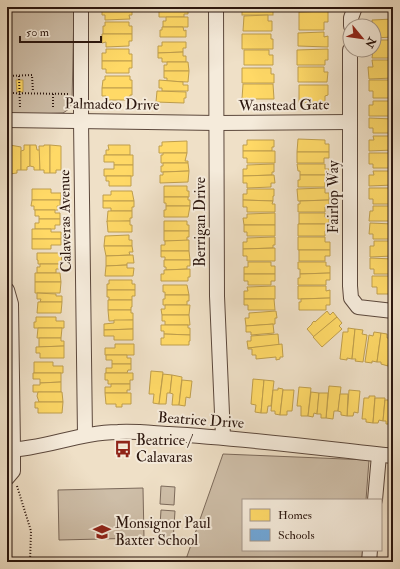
<svg xmlns="http://www.w3.org/2000/svg" width="400" height="569" font-family="'IM FELL Double Pica',serif">
<style>
.green{fill:#cebea8;stroke:#7c6a5b}
.homes{fill:#ffd966;stroke:#bf9e4c}
.schools{fill:#6fa8dc;stroke:#5b7c9e}
.lines{fill:none;stroke-linecap:round;stroke-linejoin:round}
.minor-casing{stroke:#5c483c;stroke-width:16}
.path{stroke:#2b160e;stroke-width:2;stroke-dasharray:1 2;stroke-linecap:butt}
.minor{stroke:#f5ebdb;stroke-width:14}
.labels{text-anchor:middle;stroke-width:4;stroke-linejoin:round;paint-order:stroke}
.street-label{font-size:15px;fill:#2b160e;stroke:#f5ebdb}
.poi-label{font-size:15px;fill:#2b160e;stroke:#f5ebdb;text-anchor:start}
</style>
<rect width="100%" height="100%" fill="#efe0c7"/>
<filter id="stains"><feTurbulence type="fractalNoise" baseFrequency=".005" numOctaves="4"/><feColorMatrix values="0 0 0 0 .2 0 0 0 0 .09 0 0 0 0 .02 0 0 0 .5 -.17"/></filter>
<radialGradient id="worn" r=".72"><stop offset=".6" stop-color="#630" stop-opacity="0"/><stop offset="1" stop-color="#630" stop-opacity=".3"/></radialGradient>
<g class="green">
<polygon points="7,7 74,7 72,103 69,109 63,113 7,115"/>
<polygon points="223,454 369,460 366,500 243,500 243,550 363,550 362,562 185,562"/>
<polygon points="161,486 175,487 174,505 160,504"/>
<polygon points="143,488 144,538 59,540 58,490"/>
<polygon points="161,510 175,511 173,541 159,540"/>
</g>
<g class="homes">
<polygon points="102,7 132,7 132,15 129,15 130,19 105,20 105,15 102,15"/>
<polygon points="162,7 188,7 188,14 184,14 184,17 159,17 159,11 162,11"/>
<rect x="242" y="7" width="31" height="8"/>
<polygon points="328,11 328,22 324,22 324,30 299,30 299,12"/>
<polygon points="268,15 268,21 272,21 272,31 243,31 244,16"/>
<polygon points="166,17 188,17 188,27 163,27 163,21 166,21"/>
<polygon points="393,19 393,37 374,38 374,26 373,26 372,20"/>
<polygon points="105,22 129,22 129,26 132,26 132,34 103,34 103,26 105,26"/>
<polygon points="162,27 183,27 184,31 186,30 186,37 160,37 160,30 162,30"/>
<polygon points="324,32 324,37 328,36 328,47 298,46 298,33"/>
<polygon points="102,34 132,34 132,41 129,41 129,46 106,47 106,42 102,43"/>
<polygon points="242,34 271,34 271,39 273,39 273,49 242,49"/>
<polygon points="374,40 393,40 393,58 372,58 373,51 369,50 374,50"/>
<polygon points="162,42 186,42 186,48 183,48 183,52 158,53 158,46 162,46"/>
<polygon points="106,49 129,49 129,54 132,54 132,61 102,61 102,53 106,53"/>
<polygon points="328,49 328,60 325,60 325,65 297,65 297,50"/>
<polygon points="244,50 269,50 269,55 273,55 273,65 244,65"/>
<polygon points="183,52 183,56 186,56 186,62 162,62 162,58 158,58 158,53"/>
<polygon points="372,60 393,60 393,78 369,79 368,67 373,67"/>
<polygon points="102,61 132,61 132,68 129,68 129,73 106,73 106,69 102,69"/>
<polygon points="167,62 188,62 189,71 164,71 164,65 167,65"/>
<polygon points="298,67 324,67 324,72 328,72 327,82 298,82"/>
<polygon points="242,68 271,68 271,74 274,74 274,83 242,83"/>
<polygon points="164,71 189,71 188,82 167,81 167,78 164,78"/>
<polygon points="105,76 130,76 130,80 132,80 132,88 102,88 103,80 105,80"/>
<polygon points="16,80 23,80 23,92 17,92"/>
<polygon points="159,80 183,82 183,85 188,85 188,91 162,91 162,88 159,88"/>
<polygon points="369,80 393,80 393,98 373,98 373,91 369,91"/>
<polygon points="243,84 273,84 274,99 242,99"/>
<polygon points="299,85 328,85 328,95 325,96 325,102 299,103"/>
<polygon points="102,88 132,88 132,95 130,95 130,100 106,100 106,96 102,96"/>
<polygon points="157,91 186,92 186,98 184,98 184,103 156,102"/>
<polygon points="373,101 393,101 393,116 369,116 369,105 373,105"/>
<polygon points="369,118 393,119 393,133 373,133 373,128 369,128"/>
<polygon points="373,136 393,136 393,150 369,151 369,140 374,140"/>
<polygon points="298,139 325,140 325,144 329,144 329,152 297,152"/>
<polygon points="247,140 274,140 274,147 272,147 272,151 243,151 243,145 247,145"/>
<polygon points="187,141 187,153 159,153 159,146 162,146 162,142"/>
<rect x="7" y="145" width="3" height="29"/>
<polygon points="10,145 21,147 21,170 17,170 17,173 10,174"/>
<polygon points="24,145 30,145 30,166 27,167 27,170 21,170 21,151 24,150"/>
<polygon points="30,145 36,145 37,150 40,150 40,170 34,170 34,167 30,166"/>
<polygon points="44,145 50,145 50,173 44,173 44,170 40,170 39,146 44,146"/>
<polygon points="50,145 61,146 61,170 56,170 56,173 50,173"/>
<polygon points="108,145 130,145 130,155 106,155 106,150 109,150"/>
<polygon points="243,151 275,151 275,163 247,163 247,158 243,158"/>
<polygon points="297,152 329,152 329,158 324,158 324,163 297,163"/>
<polygon points="163,153 187,153 185,161 188,161 188,163 161,163 161,155 163,155"/>
<polygon points="369,153 393,153 393,168 373,168 373,164 369,164"/>
<polygon points="104,155 133,155 133,165 114,165 114,162 104,162"/>
<polygon points="163,163 188,163 189,171 161,172 161,166 163,166"/>
<polygon points="274,164 274,172 272,172 272,175 243,176 243,169 247,169 247,165"/>
<polygon points="297,164 325,164 325,169 329,169 329,175 300,175 300,171 298,171"/>
<polygon points="114,165 133,165 133,176 104,176 104,169 114,169"/>
<polygon points="189,171 188,182 160,183 160,175 163,175 163,172"/>
<polygon points="373,171 393,171 393,185 369,186 369,175 374,175"/>
<polygon points="274,175 275,183 271,183 271,187 247,188 247,183 243,183 243,176"/>
<polygon points="300,175 329,175 329,182 325,182 325,187 298,187 298,180 300,180"/>
<polygon points="106,176 131,176 131,186 109,186 109,181 106,181"/>
<polygon points="164,186 187,186 187,191 189,191 189,197 164,197"/>
<polygon points="325,188 325,193 329,193 329,200 298,201 297,189"/>
<polygon points="369,188 393,188 393,204 373,204 373,199 369,199"/>
<polygon points="32,189 51,189 51,193 61,193 61,200 32,200"/>
<polygon points="247,189 274,189 274,196 273,196 273,201 243,200 243,194 247,194"/>
<polygon points="111,191 132,191 134,201 103,201 103,195 111,195"/>
<polygon points="164,197 188,197 188,200 190,200 190,206 166,206 166,203 164,203"/>
<polygon points="32,200 60,200 60,206 57,206 58,210 34,210 34,206 31,206"/>
<polygon points="243,200 273,201 272,204 275,204 275,212 247,212 247,207 243,207"/>
<polygon points="329,200 329,207 325,207 325,212 298,212 298,204 300,204 300,201"/>
<polygon points="103,201 134,201 134,207 132,207 132,211 111,211 111,208 103,208"/>
<polygon points="166,206 190,206 188,217 164,217 164,210 166,210"/>
<polygon points="373,206 393,206 393,221 369,221 370,211 373,211"/>
<polygon points="35,210 55,210 55,213 60,213 60,219 39,219 39,216 35,216"/>
<polygon points="108,211 132,211 132,218 130,218 130,221 107,222"/>
<polygon points="275,213 275,225 244,225 243,218 247,218 247,214"/>
<polygon points="299,213 325,213 325,217 329,218 329,224 299,224"/>
<polygon points="39,219 60,219 60,225 55,225 55,229 35,229 35,223 39,223"/>
<polygon points="107,221 130,221 130,225 132,225 132,232 108,232"/>
<polygon points="164,221 187,221 187,225 189,225 189,231 164,231"/>
<polygon points="370,223 393,224 393,239 373,239 373,234 369,234"/>
<polygon points="298,224 329,224 329,231 325,231 325,236 298,236"/>
<polygon points="244,225 275,225 275,236 247,236 247,232 244,232"/>
<polygon points="32,229 51,229 51,232 61,232 61,239 32,239"/>
<polygon points="164,231 189,231 189,237 187,237 187,241 164,241"/>
<polygon points="129,235 129,240 132,240 132,246 104,246 105,236"/>
<polygon points="275,237 275,245 273,245 273,248 243,249 243,242 247,242 247,238"/>
<polygon points="298,237 325,237 325,242 330,242 330,250 298,250"/>
<polygon points="32,239 61,239 61,245 51,245 51,249 32,249"/>
<polygon points="189,240 189,251 161,251 161,245 165,245 165,241"/>
<polygon points="374,241 393,241 393,256 370,257 370,246 374,246"/>
<polygon points="104,246 132,246 133,252 129,252 130,255 106,256"/>
<polygon points="275,248 275,261 247,261 247,256 243,256 243,249"/>
<polygon points="299,250 330,250 330,256 325,256 325,261 299,261"/>
<polygon points="161,251 189,251 190,260 165,260 165,257 161,257"/>
<polygon points="37,253 61,253 62,264 38,264 38,260 37,260"/>
<polygon points="133,255 134,263 127,263 127,265 106,266 106,256"/>
<polygon points="370,258 393,259 393,274 374,274 374,269 370,269"/>
<polygon points="164,260 190,260 190,266 187,266 187,269 166,270 166,267 164,267"/>
<polygon points="248,262 271,262 271,266 275,266 275,274 244,274 244,267 248,267"/>
<polygon points="298,262 326,262 326,266 330,266 330,273 300,274 300,269 298,269"/>
<polygon points="40,264 62,264 62,269 56,269 56,273 37,273 37,267 40,267"/>
<polygon points="127,265 127,268 134,268 133,276 105,276 106,266"/>
<polygon points="190,269 190,277 188,277 188,281 161,281 161,274 164,274 164,270"/>
<polygon points="35,273 60,273 61,282 35,282"/>
<polygon points="330,273 330,280 326,280 326,285 298,285 298,278 300,278 300,274"/>
<polygon points="244,274 275,274 275,281 271,281 271,285 248,285 248,281 244,281"/>
<polygon points="372,276 393,276 393,294 377,294 377,287 372,287"/>
<polygon points="109,280 132,280 132,284 135,284 135,290 107,290 107,284 109,284"/>
<polygon points="35,282 61,282 60,293 35,293"/>
<polygon points="163,285 187,285 189,295 165,295 165,292 163,292"/>
<polygon points="275,286 275,299 244,299 244,291 248,291 247,287"/>
<polygon points="298,286 326,286 326,291 330,290 330,298 298,299"/>
<polygon points="107,290 135,290 135,296 132,296 132,300 109,300 109,297 107,297"/>
<polygon points="37,293 56,294 56,296 62,296 62,302 40,302 41,299 37,299"/>
<polygon points="165,295 189,295 189,301 187,301 187,305 163,305 163,299 165,299"/>
<polygon points="330,298 330,305 326,305 326,310 299,310 299,302 301,302 301,299"/>
<polygon points="244,299 274,299 275,310 248,310 248,305 244,305"/>
<polygon points="108,300 132,300 132,307 131,307 131,310 108,310"/>
<polygon points="38,302 62,302 61,313 37,313"/>
<polygon points="165,305 190,305 189,315 162,315 161,309 165,309"/>
<polygon points="108,310 131,310 131,313 133,313 133,320 109,321"/>
<polygon points="276,311 277,318 275,318 275,324 246,326 245,318 249,318 249,313"/>
<polygon points="327,311 330,315 333,312 337,317 314,337 307,329 312,324 312,323 314,321 315,322"/>
<polygon points="162,315 189,315 190,325 165,325 165,321 162,321"/>
<polygon points="36,317 56,317 56,321 64,321 64,328 34,328 34,322 36,322"/>
<polygon points="337,317 342,323 339,326 342,329 322,347 313,337"/>
<polygon points="114,320 133,320 133,329 104,330 104,324 114,323"/>
<polygon points="273,324 274,333 251,335 251,332 246,332 246,326"/>
<polygon points="161,325 188,325 188,328 190,328 190,335 164,334 164,331 161,331"/>
<polygon points="38,328 62,328 61,338 37,338"/>
<polygon points="348,328 355,329 352,359 347,358 347,360 340,359 343,332 348,332"/>
<polygon points="133,329 133,340 114,340 114,336 104,336 104,330"/>
<polygon points="355,329 363,330 362,334 367,335 363,362 355,361 356,359 352,359"/>
<polygon points="374,332 381,333 377,362 372,361 372,363 365,362 369,335 373,336"/>
<polygon points="381,333 387,334 387,338 392,338 388,366 381,364 381,362 377,362"/>
<polygon points="164,334 190,335 190,341 189,341 189,345 161,345 161,338 164,338"/>
<polygon points="278,334 279,345 248,348 247,341 251,341 251,336"/>
<polygon points="39,338 61,338 61,341 64,341 64,346 39,347"/>
<polygon points="393,340 393,366 389,366"/>
<polygon points="115,344 134,344 134,355 105,355 105,348 115,348"/>
<polygon points="282,344 283,357 280,357 280,359 276,360 276,357 256,359 256,355 252,355 252,349 248,349 248,348"/>
<polygon points="64,346 64,358 40,358 40,353 36,353 36,347"/>
<polygon points="106,355 127,355 127,358 131,358 131,364 112,364 112,360 106,360"/>
<polygon points="34,362 53,362 53,366 63,366 63,373 34,373"/>
<polygon points="112,364 131,364 131,370 128,370 127,373 106,373 106,368 112,368"/>
<polygon points="151,371 163,372 159,404 153,403 154,394 149,394"/>
<polygon points="33,373 61,373 61,382 40,383 40,379 33,379"/>
<polygon points="105,373 133,373 133,380 130,380 130,384 108,384 108,380 105,380"/>
<polygon points="163,374 172,375 170,393 167,393 166,404 159,404"/>
<polygon points="172,375 182,377 179,405 172,405 173,394 170,393"/>
<polygon points="253,379 264,380 261,413 255,412 256,405 251,404"/>
<polygon points="182,380 192,381 190,398 186,397 185,406 179,405"/>
<polygon points="264,380 274,381 271,406 268,406 267,413 261,413"/>
<polygon points="61,382 61,392 33,392 33,385 40,385 40,383"/>
<polygon points="111,384 130,384 130,390 127,390 127,393 105,393 105,387 111,387"/>
<polygon points="329,386 341,387 338,411 334,411 333,419 326,418"/>
<polygon points="299,387 311,388 308,416 301,416 301,406 297,406"/>
<polygon points="278,388 283,389 280,415 275,414 275,411 271,411 273,390 278,390"/>
<polygon points="283,390 294,390 292,411 287,411 287,415 280,415"/>
<polygon points="349,390 360,391 358,413 354,412 353,416 347,416"/>
<polygon points="38,392 62,392 63,402 39,402 37,396"/>
<polygon points="311,392 319,393 317,414 314,413 313,417 308,416"/>
<polygon points="105,393 131,393 131,404 122,404 122,407 116,407 116,404 106,404"/>
<polygon points="319,393 328,393 326,418 321,418 321,414 317,414"/>
<polygon points="340,394 348,394 347,416 341,415 341,412 338,411"/>
<polygon points="369,396 375,396 373,423 366,422 366,419 362,419 364,398 369,398"/>
<polygon points="375,398 385,398 383,421 379,420 378,423 373,423"/>
<polygon points="389,398 393,398 392,424 386,424 386,421 383,421 385,400 389,400"/>
<polygon points="35,402 63,402 62,413 38,413 38,408 35,408"/>
</g>
<rect class="schools" x="7" y="524" width="3" height="15"/>
<g class="lines">
<g class="minor-casing">
<g id="minor">
<polyline points="81,7 81,121 85,435"/>
<polyline points="216,7 217,296 223,437"/>
<polyline points="351,26 351,18 355,7"/>
<polyline points="350,50 350,286 351,298 358,307 393,311"/>
<polyline points="7,120 217,123 350,122"/>
<polyline points="7,290 11,304 13,450 13,471 7,478"/>
<path d="M7,450C45,449 80,432 118,432C135,431 152,433 169,434C244,438 318,448 393,456"/>
<polyline points="375,500 379,455"/>
<polyline points="369,562 370,550"/>
</g>
</g>
<g class="path">
<polyline points="7,76 32,75 33,92"/>
<polyline points="19,76 20,108"/>
<polyline points="7,93 69,94"/>
<polyline points="53,94 53,108"/>
<polyline points="17,486 31,531 30,562"/>
</g>
<use href="#minor" class="minor"/>
</g>
<defs>
<g id="bus-bare" transform="scale(1.38)"><path d="M-5-6H5V4H4V6H2V4H-2V6H-4V4H-5ZM-3.5-4V0h7V-4ZM-3.5 1.2v1.5H-2V1.2ZM2 1.2v1.5H3.5V1.2Z" fill="#8f2418" stroke="#f5ebdb" stroke-width="2.5" paint-order="stroke"/></g>
<g id="school-bare" transform="scale(1.38)"><path d="M0-5L7-2L0 1L-7-2ZM-4 1L0 2.5L4 1V4Q0 6-4 4Z" fill="#8f2418" stroke="#f5ebdb" stroke-width="2.5" paint-order="stroke"/></g>
</defs>
<g fill-rule="evenodd">
<use href="#bus-bare" x="123" y="449"/>
<use href="#school-bare" x="102" y="532"/>
</g>
<g class="labels">
<g class="street-label">
<text transform="translate(112 104) rotate(1)" y="5">Palmadeo Drive</text>
<text transform="translate(284 105) rotate(-1)" y="5">Wanstead Gate</text>
<text transform="translate(333 197) rotate(-90)" y="5">Fairlop Way</text>
<text transform="translate(65 221) rotate(-91)" y="5">Calaveras Avenue</text>
<text transform="translate(200 222) rotate(-90)" y="5">Berrigan Drive</text>
<text transform="translate(201 420) rotate(4)" y="5">Beatrice Drive</text>
</g>
<g class="poi-label">
<text x="136" y="445">Beatrice /<tspan x="136" dy="17">Calavaras</tspan></text>
<text x="115" y="528">Monsignor Paul<tspan x="115" dy="17">Baxter School</tspan></text>
</g>
</g>
<rect width="400" height="569" fill="none" stroke="#efe0c7" stroke-width="24"/>
<rect x="8" y="8" width="384" height="553" fill="none" stroke="#2b160e" stroke-width="2"/>
<rect x="12" y="12" width="376" height="545" fill="none" stroke="#2b160e"/>
<rect x="242" y="499" width="140" height="52" fill="#f5ebdb" stroke="#a49689"/>
<rect x="250" y="509" width="20" height="12" fill="#ffd966" stroke="#a49689"/>
<text x="278" y="519" font-size="12" fill="#2b160e">Homes</text>
<rect x="250" y="529" width="20" height="12" fill="#6fa8dc" stroke="#a49689"/>
<text x="278" y="539" font-size="12" fill="#2b160e">Schools</text>
<g transform="translate(362 38) rotate(119)"><circle r="19" fill="#f5ebdb" stroke="#a49689"/>
<path d="M0-3L7 15L0 10L-7 15Z" fill="#8f2418"/>
<text y="-6" font-size="11" font-weight="bold" text-anchor="middle" fill="#2b160e">N</text>
</g>
<path d="M20 36v6h81v-6" fill="none" stroke="#2b160e" stroke-width="2"/>
<text x="26" y="36" font-size="12" fill="#2b160e" stroke="#f5ebdb" stroke-width="3" paint-order="stroke">50 m</text>
<rect width="100%" height="100%" filter="url(#stains)"/>
<rect width="100%" height="100%" fill="url(#worn)"/>
</svg>
